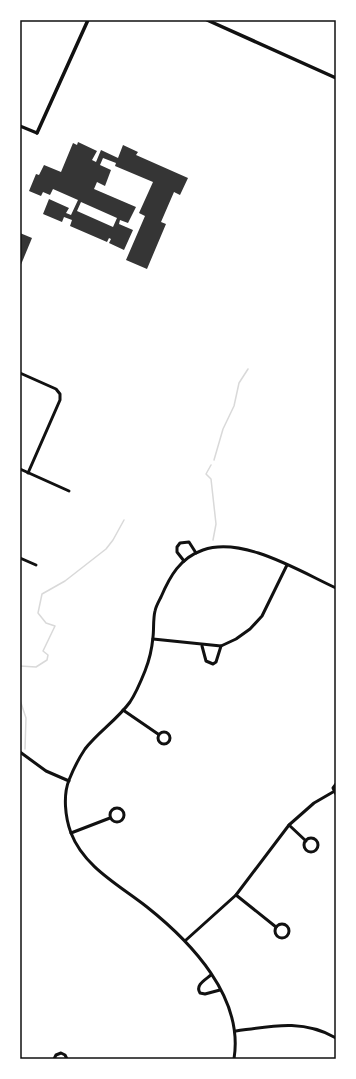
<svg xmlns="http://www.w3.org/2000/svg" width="356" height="1079" font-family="Inter,sans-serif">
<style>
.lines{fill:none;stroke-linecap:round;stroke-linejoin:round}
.stream{stroke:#d9d9d9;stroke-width:1.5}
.building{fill:#353535;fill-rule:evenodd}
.minor{stroke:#111;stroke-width:3}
.tertiary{stroke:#111;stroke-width:3.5}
.neatline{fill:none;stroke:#111;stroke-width:1.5}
</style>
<rect width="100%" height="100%" fill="#fff"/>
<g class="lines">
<g class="stream">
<polyline points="214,460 223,429 234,406 239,383 248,369"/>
<polyline points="211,465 206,474 211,479 216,524 213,540"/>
<polyline points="20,666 36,667 47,660 48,655 43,651 55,626 46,623 38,613 42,594 65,581 106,549 113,540 124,520"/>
<polyline points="20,700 26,718 25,749"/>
</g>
</g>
<g class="building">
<path d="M78,142L97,151L92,160L96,162L101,150L118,158L123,145L138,152L136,155L188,178L180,195L174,192L161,222L166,224L147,269L126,260L145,216L139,213L153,182L115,166L116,163L103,158L100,165L111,170L105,186L97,182L94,189L136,207L128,223L120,220L119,224L133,230L124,250L109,243L111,239L109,238L107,242L70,226L72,220L64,217L62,222L43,214L49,199L69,208L66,213L71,215L78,200L53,189L50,195L43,192L41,196L29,191L36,174L39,175L44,165L61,172L73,143L77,145ZM81,202L117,218L113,227L77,211Z"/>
<polygon points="20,233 32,238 20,267"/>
</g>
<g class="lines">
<g class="minor">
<polyline points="20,126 37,133"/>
<polyline points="20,373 56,389 60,394 60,400 28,473"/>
<polyline points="20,469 69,491"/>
<polyline points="20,558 36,565"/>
<polyline points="184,561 177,552 177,547 180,543 189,542 196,553"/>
<polyline points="153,639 221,646 236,639 250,629 262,616 287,565"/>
<polyline points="202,646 206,661 213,664 216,662 221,646"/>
<polyline points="123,710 158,734"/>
<circle cx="164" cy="738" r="6"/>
<polyline points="20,752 46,771 69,781"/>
<polyline points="336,784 333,788 336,794"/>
<circle cx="117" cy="815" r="7"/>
<polyline points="289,825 306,841"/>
<polyline points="71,833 110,818"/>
<circle cx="311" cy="845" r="7"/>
<polyline points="236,895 276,927"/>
<circle cx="282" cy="931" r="7"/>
<polyline points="186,940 236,895 289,825 314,803 333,792"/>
<path d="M211,975C205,980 195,985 200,993L205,994L220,990"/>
<path d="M236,1031C272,1026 303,1019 336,1038"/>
<polyline points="20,1058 21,1059"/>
<polyline points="54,1059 56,1055 61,1053 65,1055 67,1059"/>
<path d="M234,1059C244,997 191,942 147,907C119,885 84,867 71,833C65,817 63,795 69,780C73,770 79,758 85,749C98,732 117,720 130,702C136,693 141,681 145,671C149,661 152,648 153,637C154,629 153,619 155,611C156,606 159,601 161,597C170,576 180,558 203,550C243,536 299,571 336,588"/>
</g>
<g class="tertiary">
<polyline points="207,20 336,78"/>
<polyline points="37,133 88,20"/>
</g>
</g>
<rect width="356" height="1079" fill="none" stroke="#ffffff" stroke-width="42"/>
<rect x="21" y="21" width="314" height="1037" class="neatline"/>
</svg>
